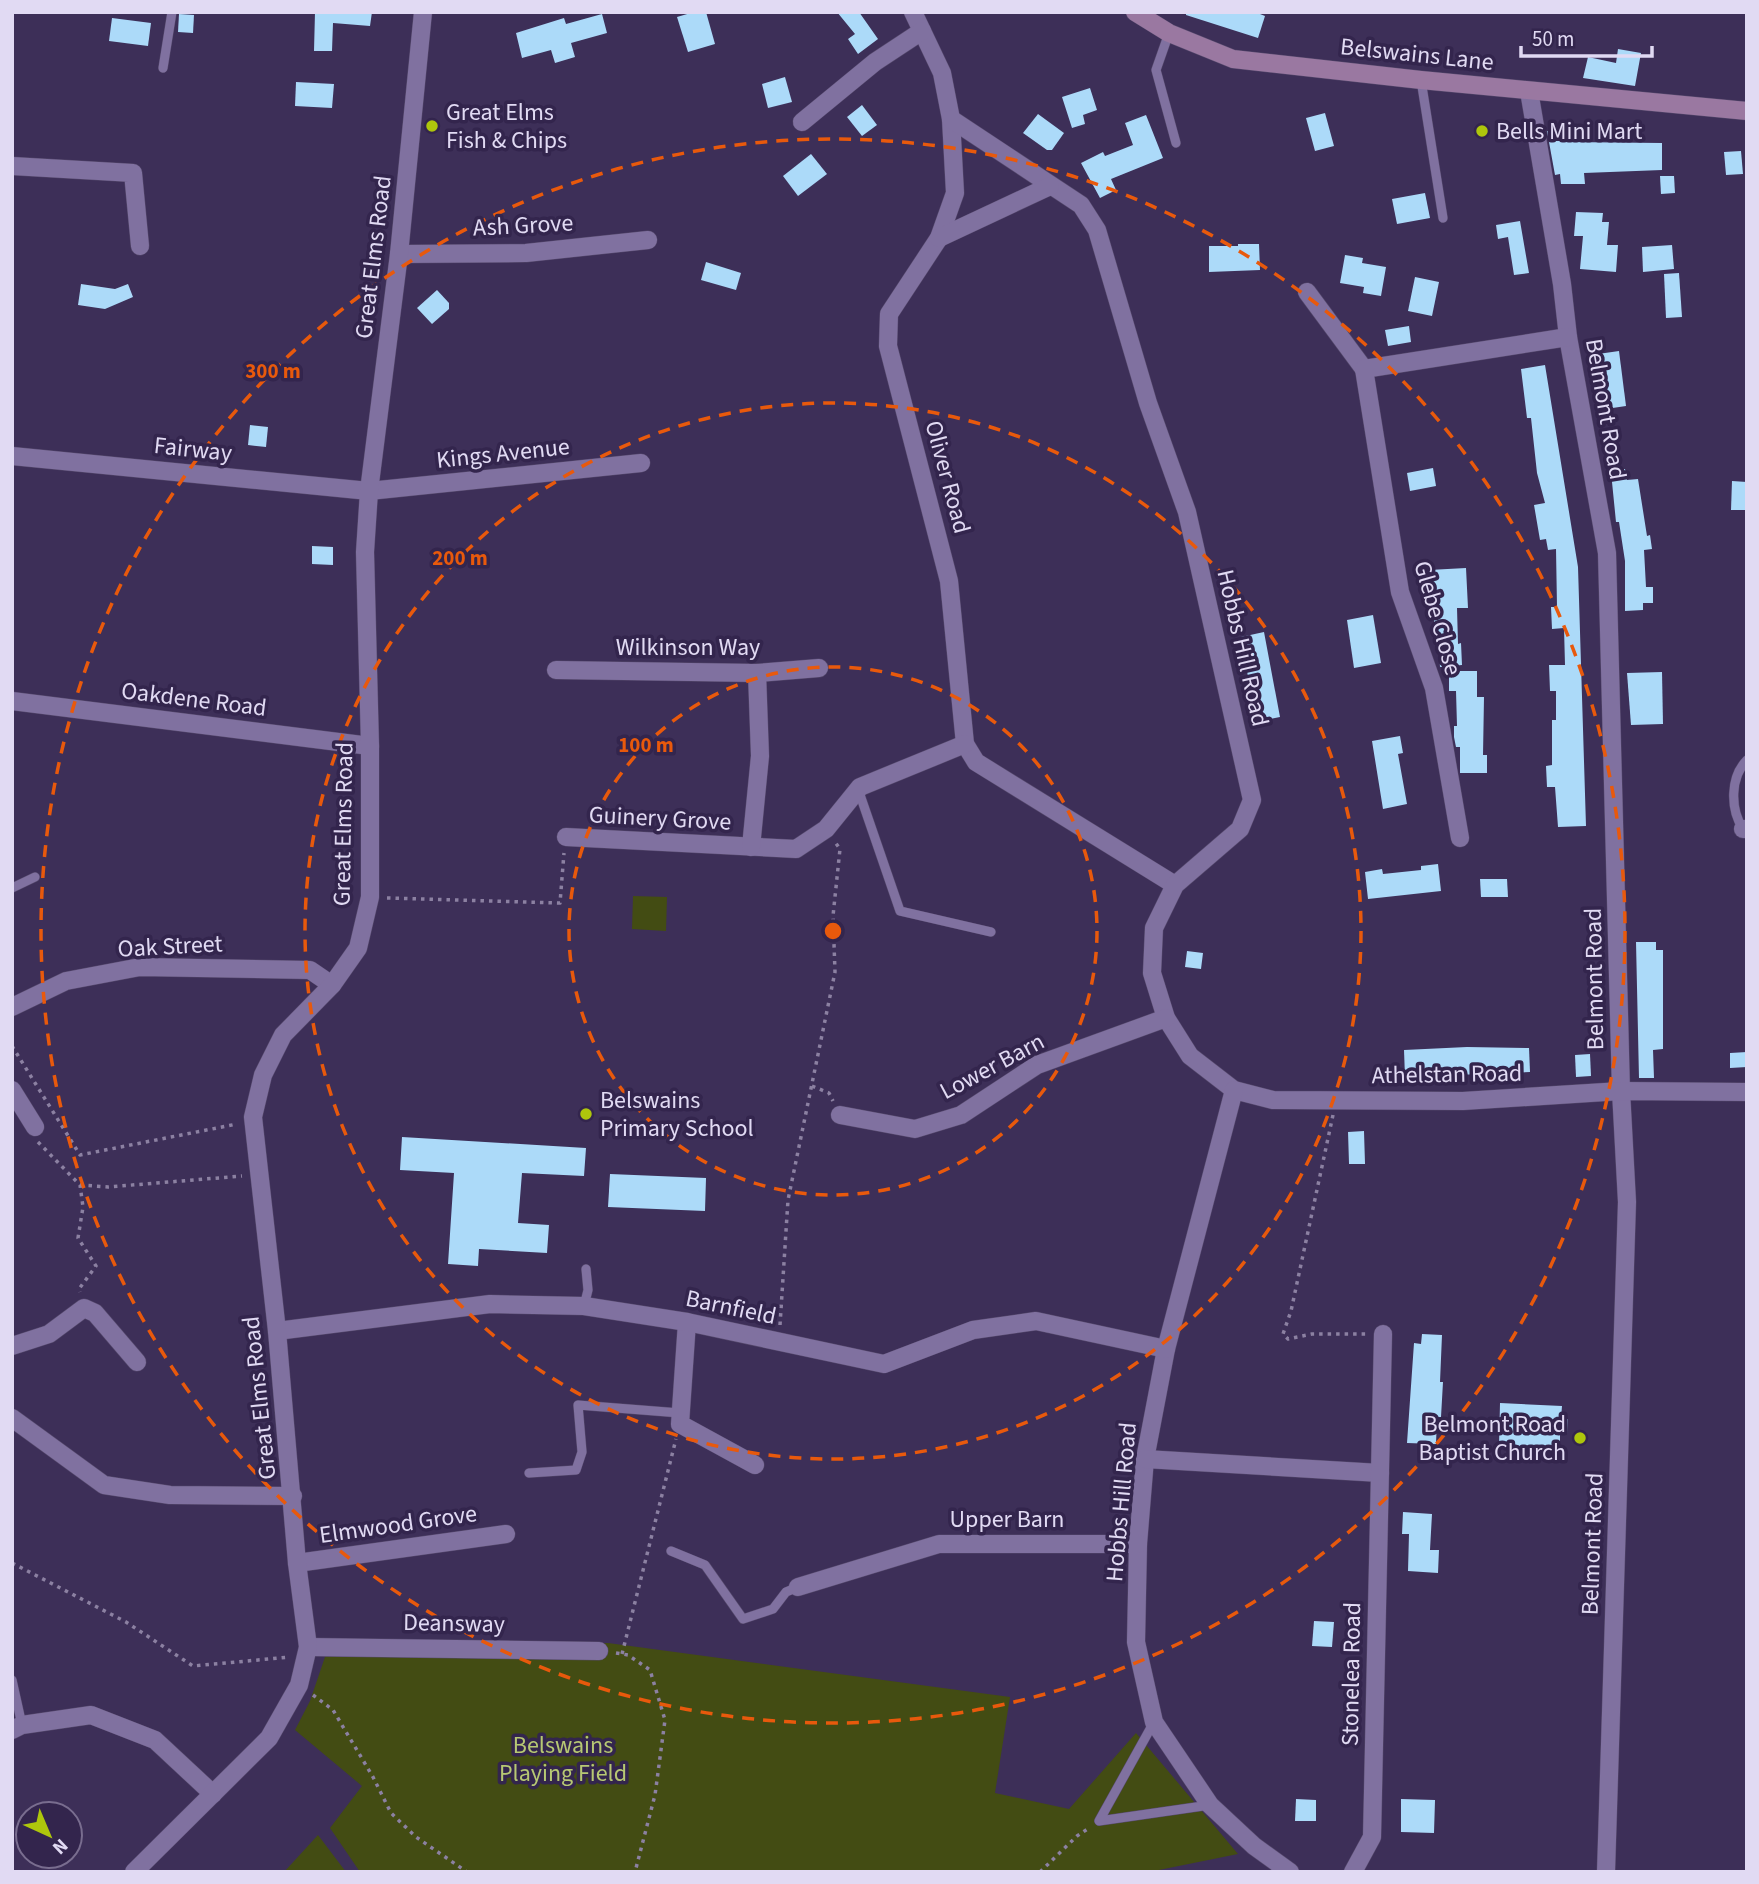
<svg xmlns="http://www.w3.org/2000/svg" width="1759" height="1884" font-family="'Source Sans 3',sans-serif">
<style>
.green{fill:#434c13}
.building{fill:#acdaf9}
.lines{fill:none;stroke-linecap:round;stroke-linejoin:round}
.lane-casing{stroke:#55496c;stroke-width:10}
.street-casing{stroke:#55496c;stroke-width:19}
.secondary-casing{stroke:#55496c;stroke-width:19}
.path{stroke:#8c81a2;stroke-width:3.5;stroke-dasharray:3.5 5;stroke-linecap:butt}
.lane{stroke:#8071a0;stroke-width:9}
.street{stroke:#8071a0;stroke-width:18}
.secondary{stroke:#9a78a1;stroke-width:18}
.ring{fill:none;stroke:#e8590c;stroke-width:3.5;stroke-dasharray:12 9}
.poi-dot{fill:#aec60c;stroke:#33254d;stroke-width:2.5}
.labels{text-anchor:middle;stroke-width:7;stroke-linejoin:round;paint-order:stroke}
.street-label{font-size:24px;fill:#e1daf3;stroke:#33254d}
.poi-label{font-size:24px;fill:#e1daf3;stroke:#33254d;text-anchor:start}
.park-label{font-size:24px;fill:#b7c873;stroke:#33254d}
.centre{fill:#e8590c;stroke:#33254d;stroke-width:3.5}
.ring-label{font-size:21px;text-anchor:middle;font-weight:bold;fill:#e8590c;stroke:#33254d;stroke-width:7;stroke-linejoin:round;paint-order:stroke}
</style>
<rect width="100%" height="100%" fill="#3d2f58"/>
<g class="green">
<polygon points="633,896 667,897 666,931 632,929"/>
<polygon points="608,1643 1010,1697 995,1793 1069,1809 1136,1733 1238,1854 1149,1872 360,1872 330,1828 362,1786 295,1730 310,1701 326,1654"/>
<polygon points="318,1835 346,1872 284,1872"/>
</g>
<g class="building">
<polygon points="315,12 372,12 370,26 333,23 332,51 314,51"/>
<polygon points="694,12 706,12 715,44 688,52 677,17"/>
<polygon points="837,12 859,12 878,39 858,54 848,39 855,34"/>
<polygon points="1186,12 1255,12 1265,16 1258,38 1186,15"/>
<polygon points="179,14 194,15 193,33 178,32"/>
<polygon points="602,14 607,33 571,43 575,57 555,63 551,50 522,58 516,33 564,18 566,24"/>
<polygon points="112,18 151,23 148,46 109,41"/>
<polygon points="1618,49 1641,53 1635,86 1583,78 1588,57 1616,63"/>
<polygon points="785,77 792,102 768,108 762,84"/>
<polygon points="296,82 334,84 332,108 295,106"/>
<polygon points="1090,88 1097,110 1083,115 1085,124 1072,128 1062,97"/>
<polygon points="862,105 877,125 862,136 847,117"/>
<polygon points="1325,113 1334,146 1315,151 1306,118"/>
<polygon points="1038,114 1064,133 1052,150 1047,150 1023,133"/>
<polygon points="1146,115 1163,158 1111,179 1116,190 1100,198 1081,163 1103,152 1105,156 1133,145 1125,123"/>
<polygon points="1565,129 1566,142 1662,143 1662,170 1584,173 1585,184 1561,184 1560,174 1555,175 1547,131"/>
<polygon points="1741,151 1743,174 1726,175 1724,152"/>
<polygon points="811,154 827,174 798,196 783,176"/>
<polygon points="1660,176 1674,176 1675,193 1661,194"/>
<polygon points="1425,193 1430,218 1397,224 1392,199"/>
<polygon points="1576,212 1603,213 1602,222 1609,222 1607,245 1618,245 1616,272 1580,269 1583,236 1574,236"/>
<polygon points="1520,221 1529,273 1514,275 1508,237 1498,239 1496,225"/>
<polygon points="1238,244 1259,244 1260,270 1209,272 1209,246 1238,246"/>
<polygon points="1672,245 1674,269 1643,272 1642,247"/>
<polygon points="1345,255 1363,258 1362,263 1386,267 1381,296 1363,293 1364,287 1340,283"/>
<polygon points="706,262 741,273 736,290 701,280"/>
<polygon points="1679,273 1682,317 1666,318 1664,274"/>
<polygon points="1415,277 1439,282 1432,316 1408,311"/>
<polygon points="81,284 115,289 128,284 133,297 105,309 78,305"/>
<polygon points="437,290 449,303 449,309 432,324 417,308"/>
<polygon points="1409,326 1411,342 1388,346 1385,330"/>
<polygon points="1619,351 1626,406 1599,410 1591,355"/>
<polygon points="1545,365 1578,567 1586,826 1558,827 1555,787 1547,787 1546,766 1552,765 1552,720 1556,720 1556,691 1550,691 1549,665 1565,665 1564,628 1552,629 1551,607 1557,607 1556,549 1548,550 1546,539 1540,540 1534,505 1545,503 1537,473 1531,418 1527,418 1521,369"/>
<polygon points="250,425 268,427 266,447 248,445"/>
<polygon points="1433,468 1436,486 1410,491 1407,473"/>
<polygon points="1625,469 1627,480 1638,479 1647,536 1650,535 1652,549 1644,550 1646,587 1653,587 1653,603 1643,603 1643,610 1625,611 1625,561 1619,522 1616,522 1611,472"/>
<polygon points="1732,481 1747,482 1747,510 1731,510"/>
<polygon points="312,546 333,547 333,565 312,564"/>
<polygon points="1466,568 1468,608 1457,608 1458,644 1461,643 1462,665 1440,667 1438,634 1434,634 1434,609 1432,609 1432,598 1430,598 1429,570"/>
<polygon points="1373,615 1381,663 1354,668 1347,620"/>
<polygon points="1264,632 1280,717 1256,722 1241,637"/>
<polygon points="1449,671 1477,671 1477,697 1484,697 1483,755 1487,755 1487,773 1460,773 1460,747 1456,747 1454,737 1454,726 1457,726 1456,691 1449,691"/>
<polygon points="1662,672 1663,724 1631,725 1627,673"/>
<polygon points="1400,736 1403,753 1398,754 1407,804 1383,809 1372,741"/>
<polygon points="1438,864 1441,891 1368,899 1365,872 1382,869 1383,874 1421,870 1421,866"/>
<polygon points="1480,879 1507,879 1508,897 1481,897"/>
<polygon points="1636,942 1656,942 1656,950 1663,950 1663,1049 1653,1050 1654,1078 1639,1078"/>
<polygon points="1187,951 1203,953 1201,969 1185,967"/>
<polygon points="1467,1047 1529,1048 1530,1072 1405,1077 1404,1050"/>
<polygon points="1747,1052 1747,1067 1730,1068 1730,1053"/>
<polygon points="1590,1054 1591,1076 1576,1077 1575,1055"/>
<polygon points="1364,1131 1365,1164 1349,1164 1348,1132"/>
<polygon points="402,1137 586,1148 584,1176 522,1173 518,1223 549,1225 547,1253 479,1249 478,1266 448,1264 454,1173 400,1170"/>
<polygon points="610,1174 706,1178 705,1211 608,1207"/>
<polygon points="1422,1334 1442,1335 1440,1382 1443,1382 1441,1417 1437,1417 1436,1444 1407,1443 1414,1343 1421,1344"/>
<polygon points="1500,1403 1562,1406 1561,1419 1568,1419 1567,1434 1560,1434 1560,1446 1499,1447"/>
<polygon points="1403,1512 1432,1514 1430,1550 1439,1550 1438,1573 1408,1571 1409,1534 1402,1534"/>
<polygon points="1314,1621 1334,1622 1332,1647 1312,1646"/>
<polygon points="1296,1799 1316,1800 1316,1821 1295,1821"/>
<polygon points="1401,1799 1435,1800 1434,1833 1401,1832"/>
</g>
<g class="lines">
<g class="lane-casing">
<g id="lane">
<polyline points="1169,33 1156,70 1176,143"/>
<polyline points="163,68 172,12"/>
<polyline points="1421,80 1443,218"/>
<polyline points="858,789 900,911 991,932"/>
<path d="M1743,829C1730,809 1730,777 1747,760"/>
<polyline points="12,888 35,877"/>
<polyline points="584,1306 588,1290 586,1269"/>
<polyline points="529,1473 576,1470 582,1452 578,1405 680,1413"/>
<polyline points="671,1551 705,1565 743,1619 773,1609 786,1592 798,1587"/>
<polyline points="12,1680 22,1725"/>
<polyline points="1154,1722 1099,1821 1210,1805"/>
</g>
</g>
<g class="street-casing">
<g id="street">
<polyline points="913,12 942,73 951,119 955,193 939,238 889,314 888,346 949,581 965,744 976,762 1175,885"/>
<polyline points="1529,91 1562,284 1568,337 1607,553 1621,1091 1627,1202 1606,1872"/>
<polyline points="951,119 1081,205 1097,230 1148,403 1187,512 1252,800 1240,829 1175,885 1154,928 1152,973 1166,1018 1190,1056 1234,1090 1273,1100 1463,1101 1621,1091 1747,1092"/>
<polyline points="802,122 875,62 922,31"/>
<polyline points="12,166 133,173 140,246"/>
<polyline points="939,238 1050,186"/>
<polyline points="399,254 526,253 648,240"/>
<polyline points="1307,292 1364,369"/>
<polyline points="12,456 369,491 641,463"/>
<polyline points="556,670 757,673 819,668"/>
<polyline points="12,701 370,746"/>
<polyline points="1743,829 1747,829"/>
<polyline points="566,837 796,849 826,829 860,787 965,744"/>
<polyline points="1460,838 1434,688 1400,592 1364,369 1568,337"/>
<polyline points="751,847 760,756 757,673"/>
<polyline points="12,1007 66,981 140,967 310,970 332,985"/>
<polyline points="12,1090 35,1127"/>
<polyline points="1234,1090 1166,1349 1145,1459 1138,1544 1136,1642 1154,1722 1210,1805 1254,1846 1290,1872"/>
<polyline points="840,1115 915,1129 961,1115 1037,1065 1166,1018"/>
<polyline points="687,1322 680,1424 755,1465"/>
<polyline points="277,1331 490,1304 584,1306 687,1322 884,1364 973,1330 1036,1321 1166,1349"/>
<polyline points="12,1346 49,1334 84,1308 95,1313 137,1362"/>
<polyline points="12,1418 104,1485 170,1495 293,1496"/>
<polyline points="1145,1459 1380,1473"/>
<polyline points="297,1563 506,1534"/>
<polyline points="798,1587 939,1544 1138,1544"/>
<polyline points="308,1647 599,1651"/>
<polyline points="12,1730 22,1725 91,1715 155,1740 213,1794"/>
<polyline points="134,1872 269,1738 299,1685 308,1647 297,1563 277,1331 253,1117 263,1075 283,1035 332,985 358,948 370,897 370,746 365,552 369,491 399,254 423,12"/>
<polyline points="1353,1872 1372,1837 1383,1334"/>
</g>
</g>
<g class="secondary-casing">
<polyline id="secondary" points="1135,12 1169,33 1233,59 1421,80 1747,111"/>
</g>
<g class="path">
<polyline points="387,898 560,903 564,853"/>
<polyline points="12,1046 80,1155 237,1124"/>
<polyline points="812,1086 829,1093 833,1101"/>
<polyline points="1333,1115 1291,1311 1283,1334 1288,1339 1312,1334 1366,1334"/>
<polyline points="38,1142 80,1185 83,1207 78,1238 96,1266 79,1289 80,1292"/>
<polyline points="80,1185 108,1187 242,1176"/>
<polyline points="780,1325 788,1200 835,972 833,916 840,849 835,842"/>
<polyline points="12,1563 126,1622 193,1666 290,1657"/>
<polyline points="616,1653 628,1655 650,1670 665,1720 655,1795 635,1872"/>
<polyline points="622,1654 676,1439"/>
<polyline points="313,1695 333,1710 373,1777 391,1813 416,1837 467,1872"/>
<polyline points="1040,1872 1077,1836 1089,1828"/>
</g>
<use href="#lane" class="lane"/>
<use href="#street" class="street"/>
<use href="#secondary" class="secondary"/>
</g>
<g class="ring">
<circle cx="833" cy="931" r="264"/>
<circle cx="833" cy="931" r="528"/>
<circle cx="833" cy="931" r="792"/>
</g>
<g class="poi-dot">
<circle cx="432" cy="126" r="7"/>
<circle cx="1482" cy="131" r="7"/>
<circle cx="586" cy="1114" r="7"/>
<circle cx="1580" cy="1438" r="7"/>
</g>
<g class="labels">
<g class="street-label">
<text transform="translate(1417 54) rotate(6)" y="8">Belswains Lane</text>
<text transform="translate(523 225) rotate(-3)" y="8">Ash Grove</text>
<text transform="translate(373 257) rotate(-83)" y="8">Great Elms Road</text>
<text transform="translate(1606 409) rotate(80)" y="8">Belmont Road</text>
<text transform="translate(193 449) rotate(6)" y="8">Fairway</text>
<text transform="translate(503 453) rotate(-6)" y="8">Kings Avenue</text>
<text transform="translate(948 477) rotate(75)" y="8">Oliver Road</text>
<text transform="translate(1438 618) rotate(74)" y="8">Glebe Close</text>
<text x="688" y="655">Wilkinson Way</text>
<text transform="translate(1243 648) rotate(77)" y="8">Hobbs Hill Road</text>
<text transform="translate(194 699) rotate(7)" y="8">Oakdene Road</text>
<text transform="translate(660 818) rotate(3)" y="8">Guinery Grove</text>
<text transform="translate(343 824) rotate(-89)" y="8">Great Elms Road</text>
<text transform="translate(170 946) rotate(-3)" y="8">Oak Street</text>
<text transform="translate(1594 979) rotate(-91)" y="8">Belmont Road</text>
<text transform="translate(992 1066) rotate(-28)" y="8">Lower Barn</text>
<text transform="translate(1447 1074) rotate(-1)" y="8">Athelstan Road</text>
<text transform="translate(731 1307) rotate(12)" y="8">Barnfield</text>
<text transform="translate(259 1398) rotate(-96)" y="8">Great Elms Road</text>
<text transform="translate(1121 1502) rotate(-85)" y="8">Hobbs Hill Road</text>
<text x="1007" y="1527">Upper Barn</text>
<text transform="translate(398 1524) rotate(-8)" y="8">Elmwood Grove</text>
<text transform="translate(1592 1544) rotate(-88)" y="8">Belmont Road</text>
<text transform="translate(454 1623) rotate(1)" y="8">Deansway</text>
<text transform="translate(1351 1674) rotate(-89)" y="8">Stonelea Road</text>
</g>
<g class="poi-label">
<text x="446" y="120">Great Elms<tspan x="446" dy="28">Fish &amp; Chips</tspan></text>
<text x="1496" y="139">Bells Mini Mart</text>
<text x="600" y="1108">Belswains<tspan x="600" dy="28">Primary School</tspan></text>
<text x="1566" y="1432" text-anchor="end">Belmont Road<tspan x="1566" dy="28">Baptist Church</tspan></text>
</g>
<g class="park-label">
<text x="563" y="1753">Belswains<tspan x="563" dy="28">Playing Field</tspan></text>
</g>
</g>
<circle cx="833" cy="931" r="10" class="centre"/>
<g class="ring-label">
<text x="273" y="378">300 m</text>
<text x="460" y="565">200 m</text>
<text x="646" y="752">100 m</text>
</g>
<rect width="1759" height="1884" fill="none" stroke="#e1daf3" stroke-width="28"/>
<g transform="translate(49 1835) rotate(136)"><circle r="33" fill="#33254d" stroke="#796d8f" stroke-width="2"/>
<path d="M0-5L12 26L0 18L-12 26Z" fill="#aec60c"/>
<text y="-10" font-size="19" font-weight="bold" text-anchor="middle" fill="#e1daf3">N</text>
</g>
<path d="M1521 46v10h131v-10" fill="none" stroke="#e1daf3" stroke-width="3.5"/>
<text x="1532" y="46" font-size="21" fill="#e1daf3" stroke="#33254d" stroke-width="5" paint-order="stroke">50 m</text>
</svg>
